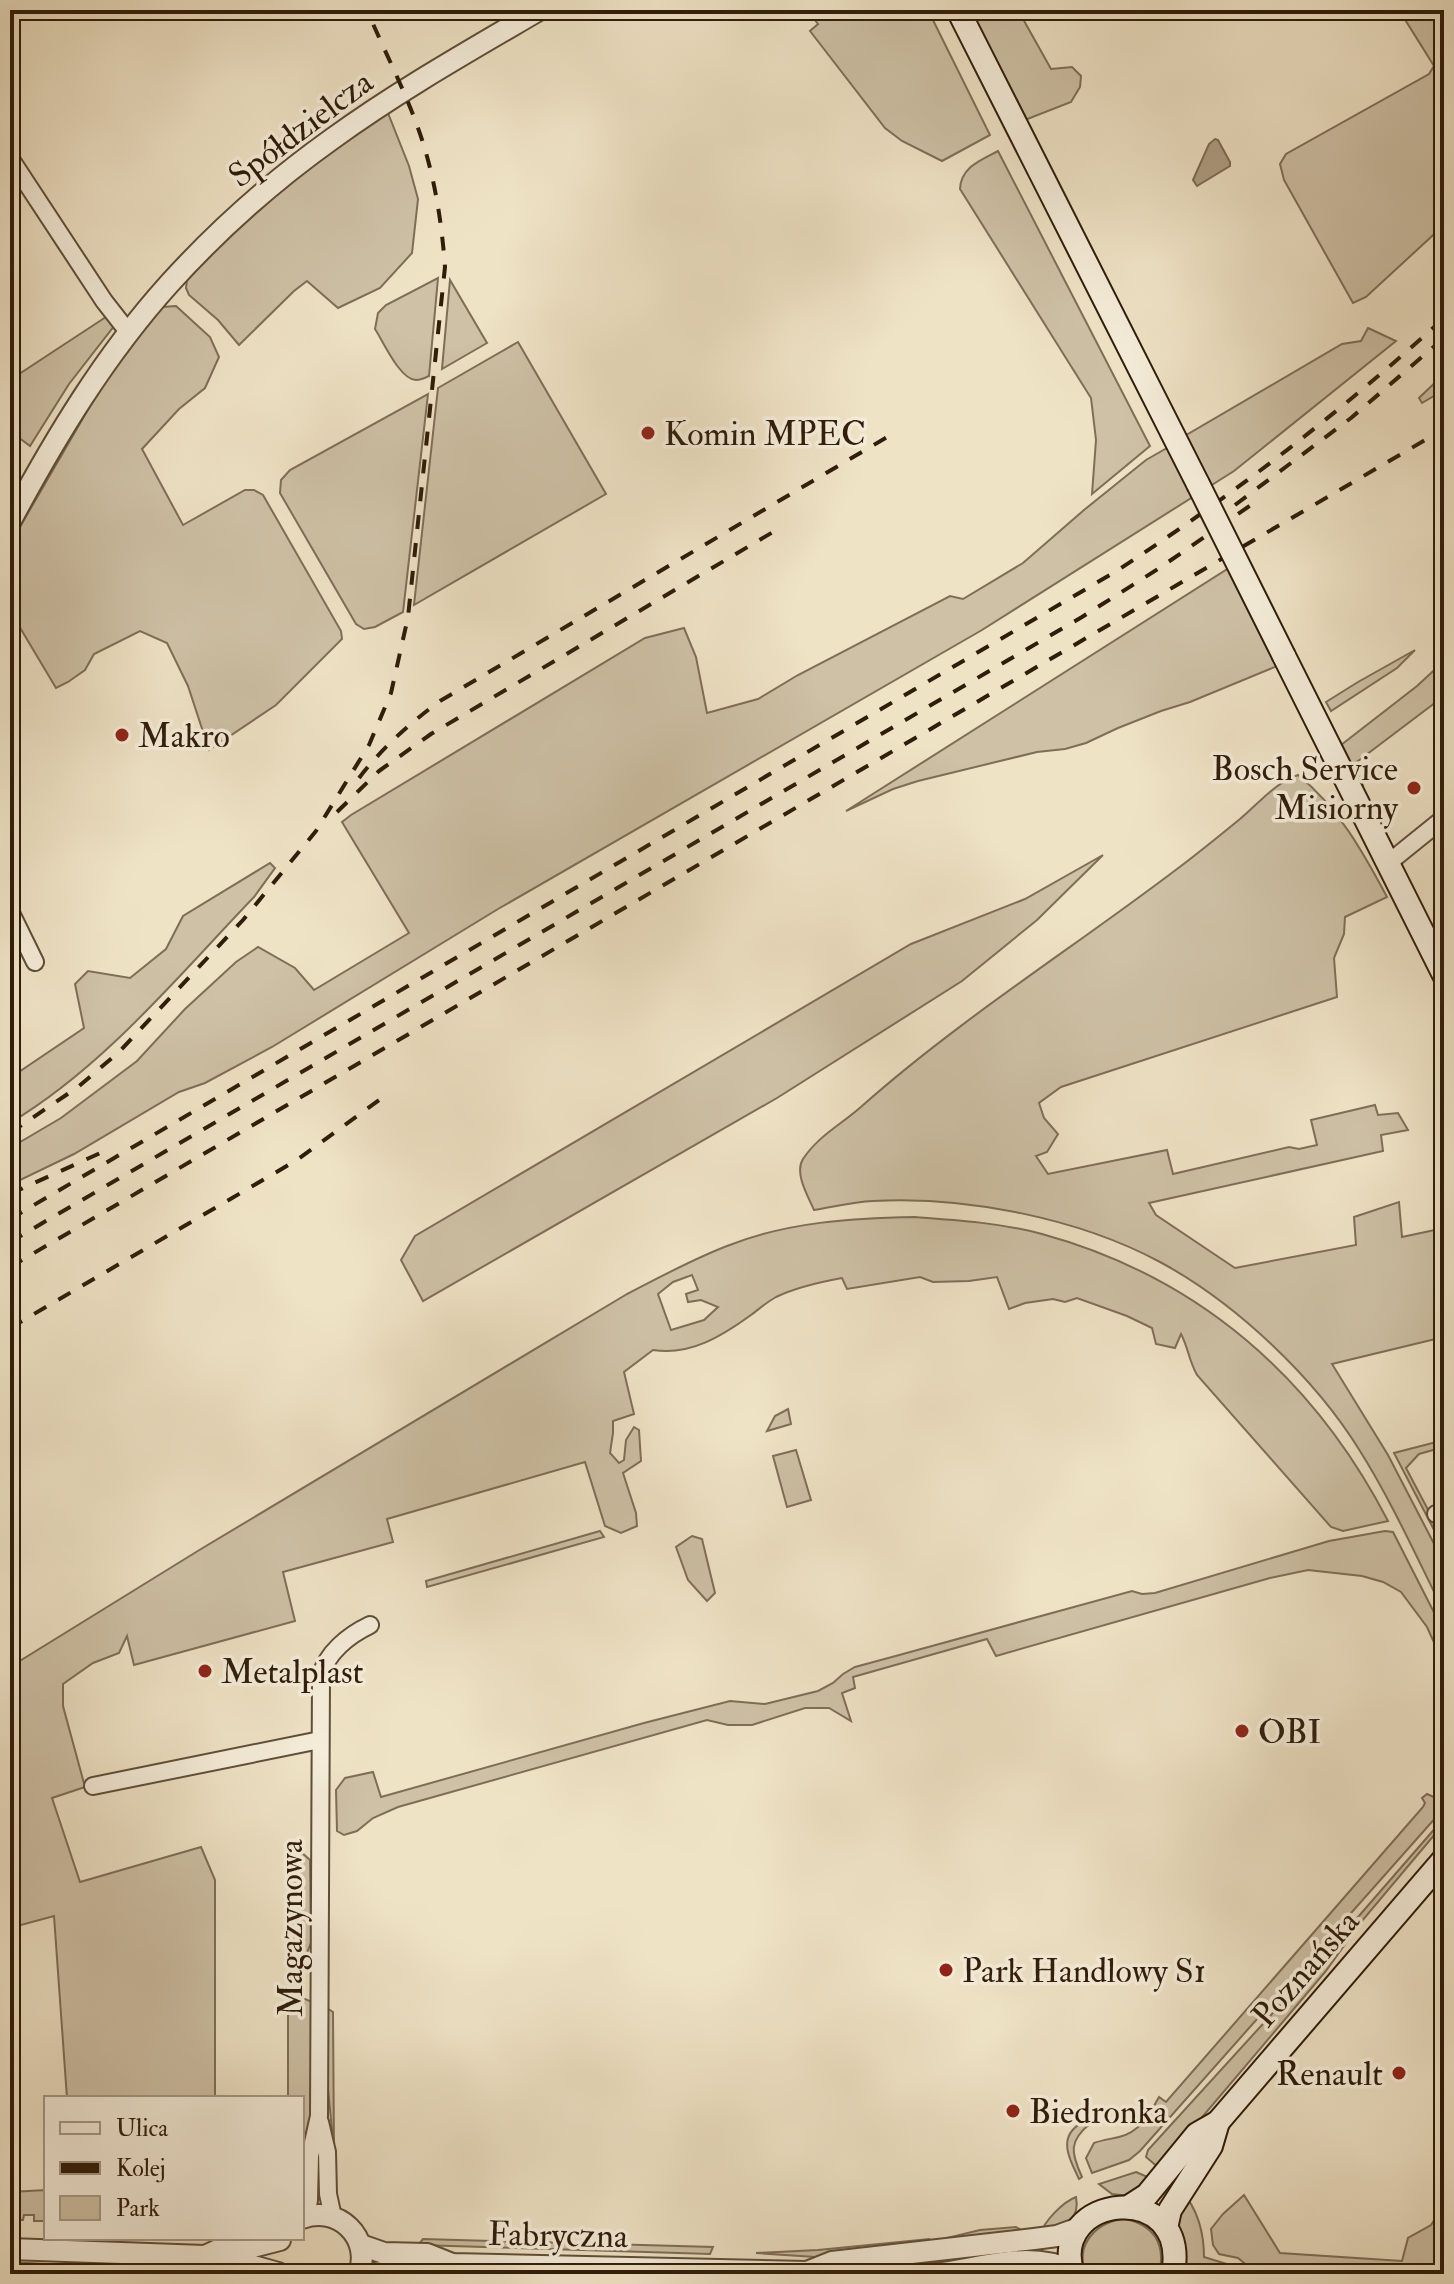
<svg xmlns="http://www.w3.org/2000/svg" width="1454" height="2284" font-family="'IM FELL Double Pica',serif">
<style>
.green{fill:#cec1a6;stroke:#7e6e58;stroke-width:2;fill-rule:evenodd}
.water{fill:#ae9f86;stroke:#7b6b54;stroke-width:2}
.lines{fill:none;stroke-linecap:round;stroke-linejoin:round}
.minor-casing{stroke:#5f4e39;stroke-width:20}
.tertiary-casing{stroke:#5f4e39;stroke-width:24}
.secondary-casing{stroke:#2f1c0a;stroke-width:26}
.minor{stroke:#f5edda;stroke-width:16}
.tertiary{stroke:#f5edda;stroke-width:20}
.secondary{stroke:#f5edda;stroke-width:22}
.rail{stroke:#2f1c0a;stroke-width:4;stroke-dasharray:14 14;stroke-linecap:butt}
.secondary-bridge-casing{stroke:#2f1c0a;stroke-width:26;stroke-linecap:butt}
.secondary-bridge{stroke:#f5edda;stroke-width:22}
.poi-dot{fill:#8f2418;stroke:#f5edda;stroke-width:3}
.labels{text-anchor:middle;stroke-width:7;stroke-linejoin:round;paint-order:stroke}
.street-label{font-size:34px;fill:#2f1c0a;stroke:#f5edda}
.poi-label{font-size:34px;fill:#2f1c0a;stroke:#f5edda;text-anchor:start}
</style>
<rect width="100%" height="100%" fill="#efe3c6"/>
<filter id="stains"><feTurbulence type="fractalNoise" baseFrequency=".0025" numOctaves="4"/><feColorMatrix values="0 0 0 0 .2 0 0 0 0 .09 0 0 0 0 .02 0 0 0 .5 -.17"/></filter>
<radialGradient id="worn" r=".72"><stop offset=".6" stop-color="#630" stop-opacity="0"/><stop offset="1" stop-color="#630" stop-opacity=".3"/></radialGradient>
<g class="green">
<polygon points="807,10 928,10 990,135 942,161 902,141 885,128 810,31 818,24"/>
<polygon points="971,10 1018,10 1051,69 1072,67 1081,76 1080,87 1071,102 1025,120"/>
<polygon points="1399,10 1444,10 1444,225 1366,297 1353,303 1284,180 1280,164 1286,154 1429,74 1434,66"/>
<polygon points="384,103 409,166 418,199 412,253 380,288 338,308 307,281 294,291 239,345 218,320 189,295 186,288 187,280 217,249 215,247 256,200"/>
<path d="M998,151L1150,446L1092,494L1096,440L1091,398L960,189C961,167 981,160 998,151Z"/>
<path d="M438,278L429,376C425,378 421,380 416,380C400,380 383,341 375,329L378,313L386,305Z"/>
<polygon points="450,280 487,343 442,369"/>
<polygon points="176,306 210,337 219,357 205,388 179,409 142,449 183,525 245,490 254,490 263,495 341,631 342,639 276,705 209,750 188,686 167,643 140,631 94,654 85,670 68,682 56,688 19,626 10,636 10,544 104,382 162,307"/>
<polygon points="112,313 118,321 69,384 30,446 10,431 10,380"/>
<polygon points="1368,328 1396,341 1234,471 982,630 498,909 272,1047 205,1083 179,1092 74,1154 10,1185 10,1148 61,1118 137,1061 185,1009 236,962 258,947 295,968 314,990 409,933 342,822 351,815 645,638 684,628 696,657 707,713 758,699 798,675 950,596 963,599 1023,563 1084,510 1146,460 1167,448 1199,488 1183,437 1342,344 1361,341"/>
<polygon points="518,342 606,494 414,605 438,388"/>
<polygon points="1444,374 1444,390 1422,403 1419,398"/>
<polygon points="428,394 403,612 375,627 364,629 356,624 280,493 281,480 290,470"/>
<polygon points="1240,561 1287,662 1190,702 1161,711 1118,728 1086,743 1065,749 1037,752 918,781 893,789 846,811"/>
<polygon points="1415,650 1397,668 1331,711 1326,702 1358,682"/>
<polygon points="1444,661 1444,696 1354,764 1363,786 1352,794 1332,752 1417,686"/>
<path d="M1298,775C1338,807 1363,852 1387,897L1345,917L1344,934L1334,958L1337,997L1061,1087L1039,1103L1044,1118L1058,1134L1047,1152L1036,1156L1048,1174L1167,1150L1173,1174L1289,1147L1299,1149L1317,1145L1311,1120L1375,1105L1378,1115L1398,1113L1408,1130L1381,1135L1383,1151L1149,1203L1156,1215L1235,1268L1356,1245L1354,1217L1399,1202L1402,1237L1444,1228V1337L1332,1364L1388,1455L1444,1563V1612C1417,1558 1392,1502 1360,1451C1315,1378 1236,1303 1160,1262C1078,1218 966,1196 873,1201C853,1202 833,1207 814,1210C808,1196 794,1173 803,1159C818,1136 842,1124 862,1106C959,1020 1070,950 1173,872C1196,855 1218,837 1240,819C1259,803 1275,783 1298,775Z"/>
<polygon points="1103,855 1037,920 962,981 777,1098 423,1301 401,1260 415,1236 911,944 1025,899"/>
<path d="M270,863L275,868L254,897C179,975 104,1067 10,1123V1078L84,1028L75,984L88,971L130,978L166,949L183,916Z"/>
<path d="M915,1217C957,1220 1001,1223 1042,1234C1199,1277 1314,1378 1388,1521L1343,1531L1331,1527L1197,1375C1189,1361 1188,1347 1181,1334L1175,1348L1156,1344L1152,1328L1127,1316L1077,1298L1065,1302L1053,1299L1025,1303L1009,1309L997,1277L969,1281L933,1282L920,1277L847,1289L842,1278C820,1282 797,1287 776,1297C767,1302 759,1309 751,1315C722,1336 690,1356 653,1350L624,1372L634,1414L613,1421V1433L610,1453L619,1463L624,1460L626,1440L634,1427L639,1430L641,1461L623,1473L636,1513L637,1526L621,1533L605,1526L585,1462L387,1519L393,1542L283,1572L295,1621L134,1665L127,1636L119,1653L93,1663L63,1684V1706L85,1787L52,1798L80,1882L201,1847L215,1880V2098H67L54,1916L10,1928V1667L201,1549L627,1294C660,1277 693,1259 727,1246C787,1222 852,1218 915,1217ZM692,1275L698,1290L686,1294L688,1302L701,1300L718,1307L704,1320L671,1330L658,1294L673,1282Z"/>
<polygon points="788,1409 791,1424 767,1431 775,1416"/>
<polygon points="1444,1440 1444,1447 1419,1454 1406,1468 1435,1523 1444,1521 1444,1549 1394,1453"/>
<polygon points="796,1450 811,1500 787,1507 773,1456"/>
<polygon points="600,1531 604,1537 427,1587 426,1581"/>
<polygon points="1385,1531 1393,1532 1444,1632 1444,1674 1437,1649 1427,1627 1401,1592 1383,1582 1362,1576 1308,1570 1270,1578 996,1656 987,1639 853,1677 855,1688 842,1693 851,1721 829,1708 805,1708 752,1725 728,1725 707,1720 398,1807 373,1818 357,1831 344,1835 337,1831 336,1790 345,1778 373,1772 381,1797 644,1723 730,1701 765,1704 818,1691 833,1683 843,1674 855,1667 892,1657 1132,1591 1142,1594 1155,1593 1329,1541"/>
<polygon points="692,1536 702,1539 715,1593 707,1601 688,1580 676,1547"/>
<path d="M1427,1794L1436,1798L1439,1811L1438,1815L1140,2151L1129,2160L1092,2173L1086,2158L1094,2143C1102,2140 1111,2139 1119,2137C1140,2132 1149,2115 1159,2097L1166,2102L1423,1807L1425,1803L1422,1798Z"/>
<polygon points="1444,1818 1441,1827 1361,1922 1326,1971 1159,2168 1146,2157 1148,2150 1312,1970"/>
<polygon points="300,1851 310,1860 311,1943 304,1960 288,1967 288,1880 295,1868 294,1855"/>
<polygon points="288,1992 310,2001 319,2009 319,2003 333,2012 334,2151 321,2016 319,2116 302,2198 302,2098 288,2098"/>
<path d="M1089,2119L1091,2123C1068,2141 1071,2153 1082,2177L1079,2179C1067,2154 1056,2133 1089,2119Z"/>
<polygon points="1136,2172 1150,2178 1129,2196 1112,2194 1099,2184"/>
<polygon points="46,2190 46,2221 34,2221 34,2215 24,2215 23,2220 10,2220 10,2192"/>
<path d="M1181,2191C1198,2208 1204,2234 1204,2257L1230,2265L1204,2270V2274H1173L1170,2210Z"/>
<polygon points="1244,2195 1280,2253 1402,2261 1408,2238 1431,2225 1437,2216 1444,2216 1444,2274 1364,2274 1274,2269 1255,2274 1236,2274 1244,2270 1244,2263 1238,2258 1219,2254 1213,2245 1211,2229 1223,2214"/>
<path d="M1076,2197C1081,2223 1060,2226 1040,2235C1044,2221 1063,2202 1076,2197Z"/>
<path d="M1126,2219C1155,2226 1166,2245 1159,2274H1086C1074,2244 1097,2221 1126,2219Z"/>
<polygon points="1016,2227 1025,2232 947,2243 947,2238 980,2230"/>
<polygon points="423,2239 713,2247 710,2254 418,2245"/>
<polygon points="929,2239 929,2245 815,2257 756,2253 818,2250"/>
<polygon points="1025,2252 925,2269 883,2267"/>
<polygon points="10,2262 227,2274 10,2274"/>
</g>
<polygon class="water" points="1215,139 1218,140 1230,162 1230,166 1197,186 1193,180 1209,144"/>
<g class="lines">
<g class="minor-casing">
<g id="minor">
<polyline points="10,158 104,301 129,333"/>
<polyline points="1387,864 1444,818"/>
<polyline points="10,911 35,962"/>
<polyline points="1436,1514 1444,1513"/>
<polyline points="93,1786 320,1740"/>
<polyline points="320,2122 327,2152 328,2194 333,2217"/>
<path d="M306,2217L309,2200L310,2156L319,2116L321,1676C326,1653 349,1635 370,1625"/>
</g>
</g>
<g class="tertiary-casing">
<g id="tertiary">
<path d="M10,522C55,438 105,355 169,284C217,231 273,181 332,139C398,91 469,51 539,10"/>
<path d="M302,2218C338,2205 372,2237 359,2274"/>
<polyline points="361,2245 384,2253 427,2254 452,2264 807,2272 821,2274"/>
<polyline points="10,2249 205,2256 223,2265 253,2266 278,2273"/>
<polyline points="205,2256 222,2248 249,2248 280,2240"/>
<polyline points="807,2272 832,2262 1034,2239 1057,2236 1079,2228"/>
<polyline points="368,2274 383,2272 428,2272 452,2264"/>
<path d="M932,2274C978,2270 1028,2249 1072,2271"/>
</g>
</g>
<g class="secondary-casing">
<g id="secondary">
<polyline points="958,10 1198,484"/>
<polyline points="1284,656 1444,975"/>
<polyline points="1130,2206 1147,2195 1197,2134 1218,2122 1444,1859"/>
<polyline points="1166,2228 1170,2210 1211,2146 1218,2122"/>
<path d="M1073,2274C1046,2194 1191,2177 1173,2274"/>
</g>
</g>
<use href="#minor" class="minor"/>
<use href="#tertiary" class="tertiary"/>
<use href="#secondary" class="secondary"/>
<g class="rail">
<polyline points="1235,505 1351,418 1444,338"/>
<path d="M359,778C382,748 410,723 440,701L894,433"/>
<polyline points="337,812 379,771 431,734 773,532"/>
<path d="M10,1133L78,1087L119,1052L243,920L316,831L369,745L391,693L408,617L445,267C442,226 436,186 424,146C410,100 386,55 367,10"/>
<polyline points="10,1194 107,1150"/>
<path d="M10,1219L1115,572C1232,496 1341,412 1444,318"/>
<polyline points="10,1242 1082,617 1158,569 1251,505"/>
<polyline points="10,1267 1444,429"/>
<polyline points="10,1328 297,1160 382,1098"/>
</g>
<g class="secondary-bridge-casing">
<polyline id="secondary-bridge" points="1198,484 1284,656"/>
</g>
<use href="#secondary-bridge" class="secondary-bridge"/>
</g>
<g class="poi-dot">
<circle cx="648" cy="433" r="8"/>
<circle cx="122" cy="735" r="8"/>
<circle cx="1414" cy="788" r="8"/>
<circle cx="205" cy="1671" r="8"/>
<circle cx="1242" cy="1731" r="8"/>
<circle cx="946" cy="1970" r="8"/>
<circle cx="1399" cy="2073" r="8"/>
<circle cx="1013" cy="2111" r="8"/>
</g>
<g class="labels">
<g class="street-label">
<text transform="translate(300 128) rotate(-37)" y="12">Spółdzielcza</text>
<text transform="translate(290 1928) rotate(-90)" y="12">Magazynowa</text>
<text transform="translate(1305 1968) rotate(-49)" y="12">Poznańska</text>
<text transform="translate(558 2234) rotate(1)" y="12">Fabryczna</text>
</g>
<g class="poi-label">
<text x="664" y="445">Komin MPEC</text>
<text x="138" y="747">Makro</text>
<text x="1398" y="780" text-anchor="end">Bosch Service<tspan x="1398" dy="39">Misiorny</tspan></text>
<text x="221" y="1683">Metalplast</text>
<text x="1258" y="1743">OBI</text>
<text x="962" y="1982">Park Handlowy S1</text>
<text x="1383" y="2085" text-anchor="end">Renault</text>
<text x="1029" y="2123">Biedronka</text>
</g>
</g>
<rect width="1454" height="2284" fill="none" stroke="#efe3c6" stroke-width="40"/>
<rect x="12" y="12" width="1430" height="2260" fill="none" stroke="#2f1c0a" stroke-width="4"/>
<rect x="20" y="20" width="1414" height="2244" fill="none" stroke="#2f1c0a" stroke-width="2"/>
<rect x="44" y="2096" width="260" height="144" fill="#f5edda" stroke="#a69987" stroke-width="2"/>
<rect x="60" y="2122" width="40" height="12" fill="#f5edda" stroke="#a69987" stroke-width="2"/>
<text x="116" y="2136" font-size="24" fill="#2f1c0a">Ulica</text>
<rect x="60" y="2162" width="40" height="12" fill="#2f1c0a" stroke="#a69987" stroke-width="2"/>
<text x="116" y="2176" font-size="24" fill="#2f1c0a">Kolej</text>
<rect x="60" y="2196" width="40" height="24" fill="#cec1a6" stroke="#a69987" stroke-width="2"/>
<text x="116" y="2216" font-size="24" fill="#2f1c0a">Park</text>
<rect width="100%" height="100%" filter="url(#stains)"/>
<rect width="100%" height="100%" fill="url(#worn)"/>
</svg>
